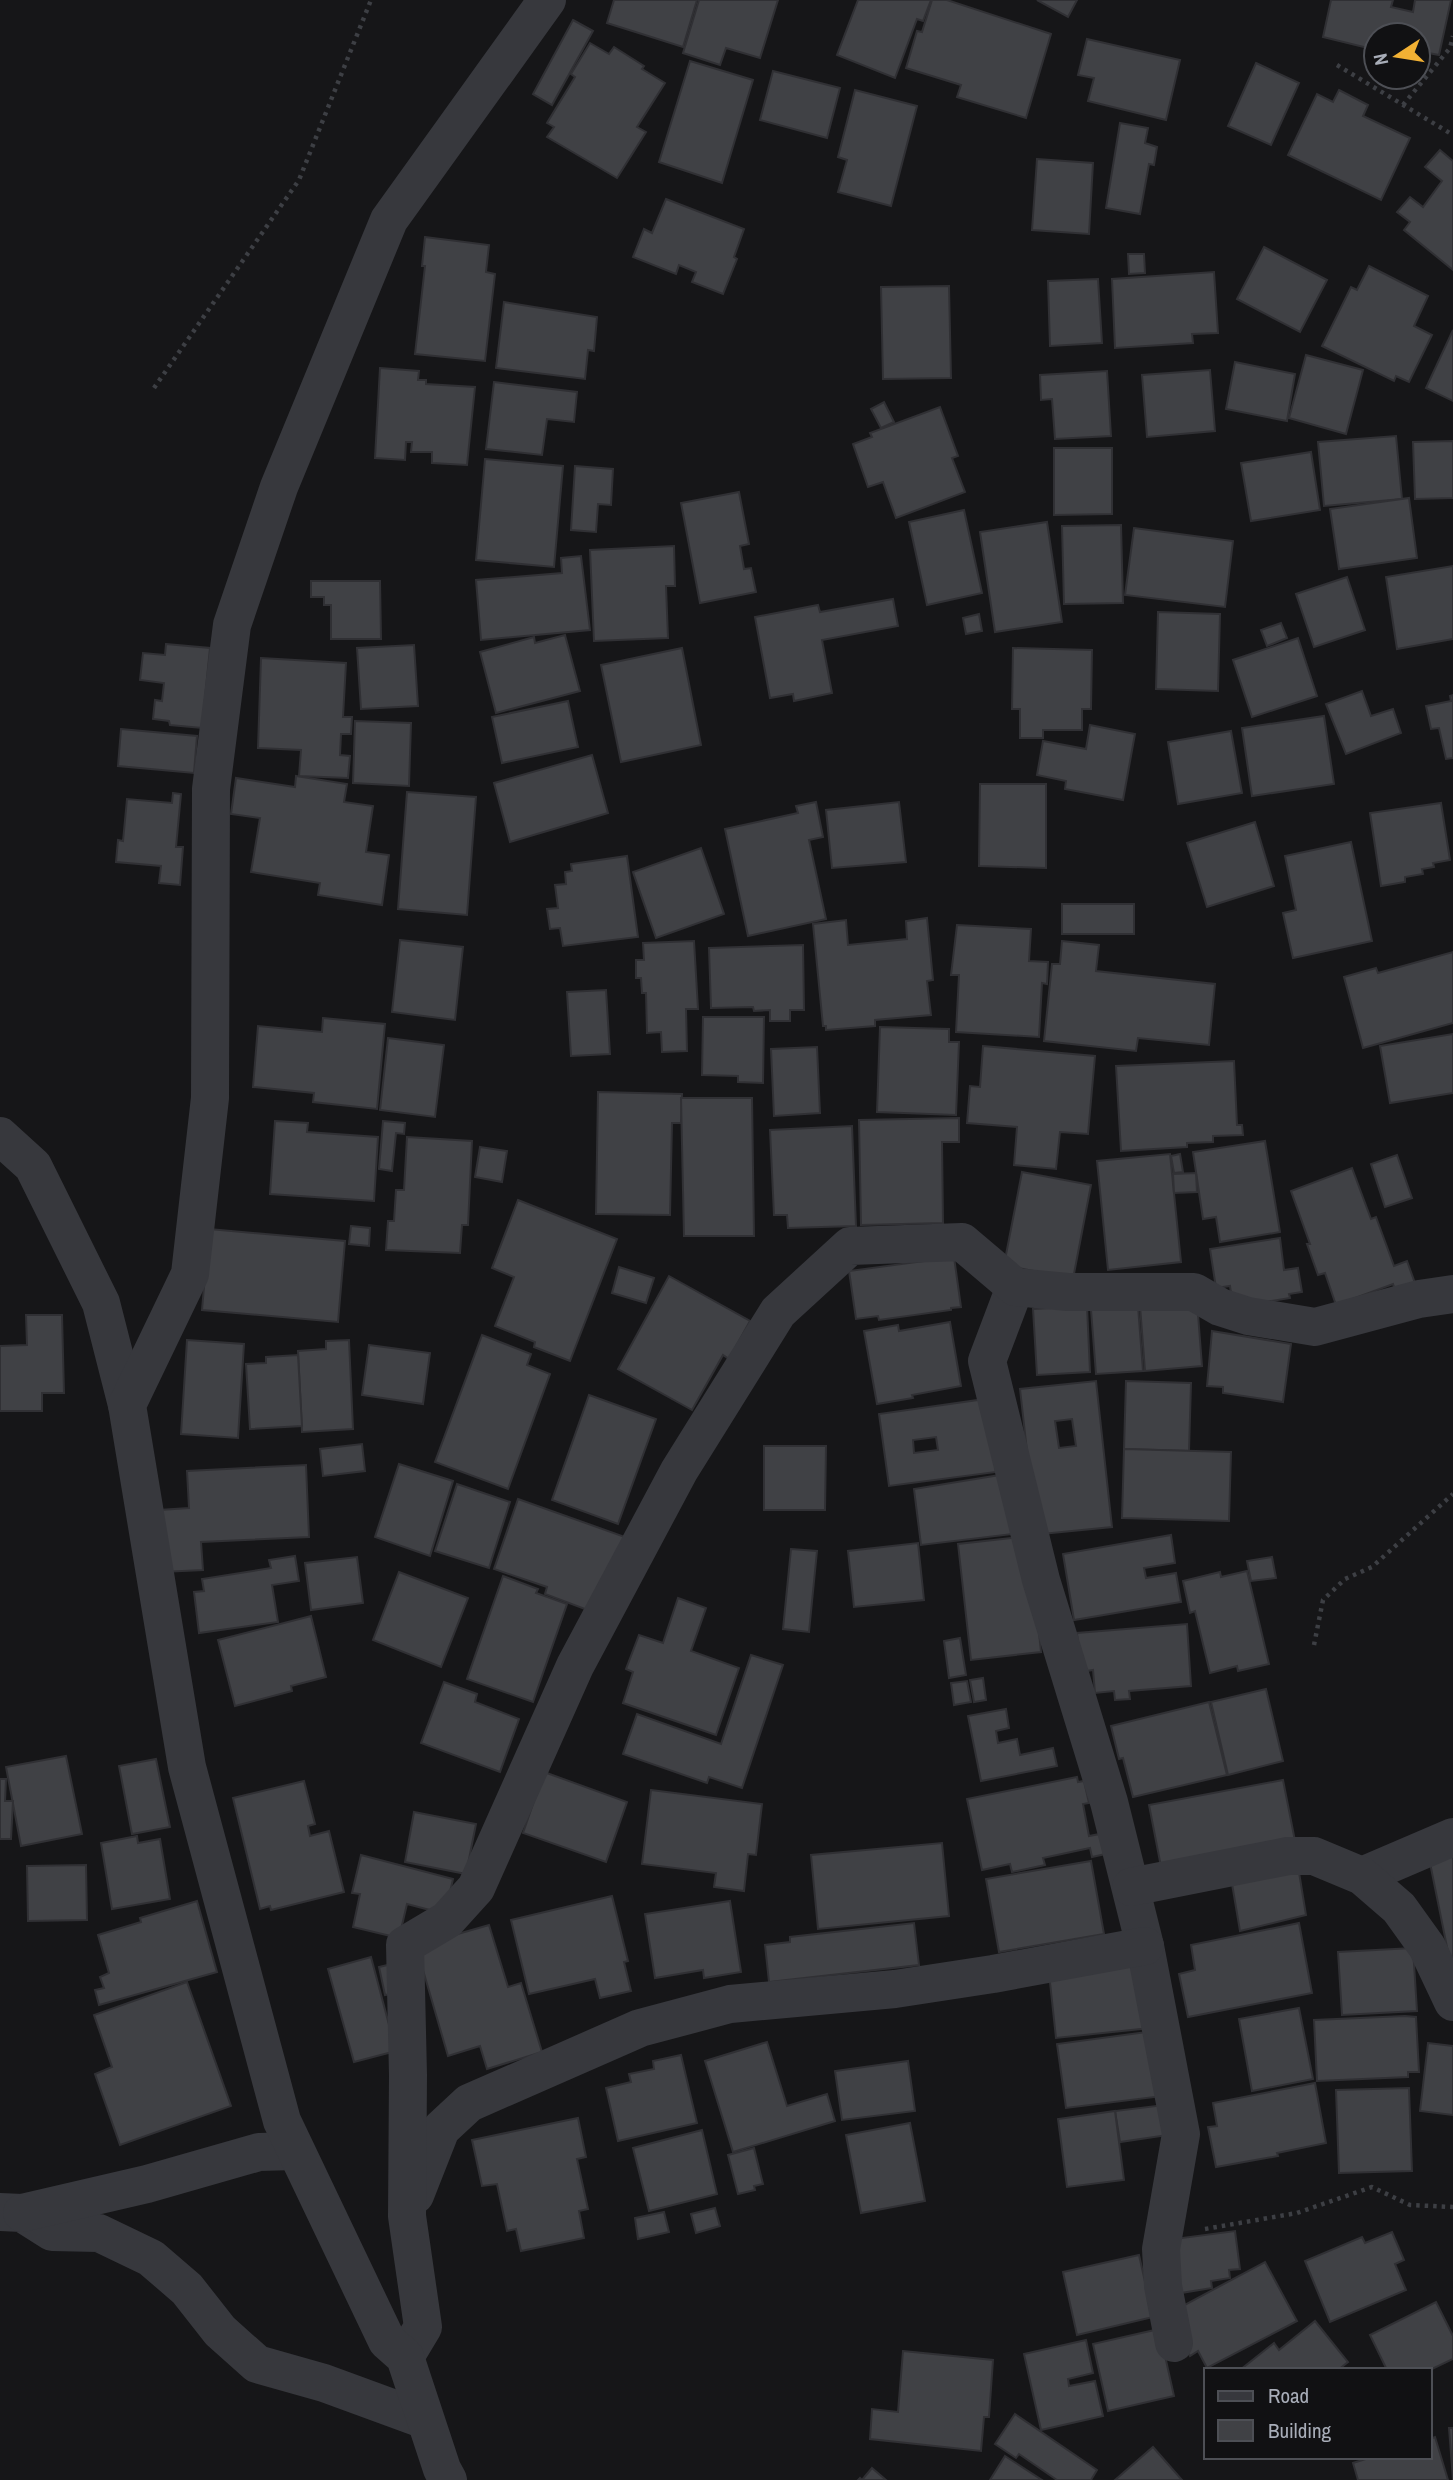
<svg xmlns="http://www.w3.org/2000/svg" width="1453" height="2480" font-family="'Archivo Narrow',sans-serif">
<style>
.building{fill:#404145;stroke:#303034;stroke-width:2;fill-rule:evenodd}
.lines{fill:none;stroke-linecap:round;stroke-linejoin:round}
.path{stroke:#3d3f44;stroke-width:4.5;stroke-dasharray:3.5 5;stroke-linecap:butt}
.minor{stroke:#37383d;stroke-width:38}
</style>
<rect width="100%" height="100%" fill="#161618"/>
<g class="building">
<polygon points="614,0 697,0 683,47 607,23"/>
<polygon points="699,0 778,0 760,58 726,48 720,65 683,53"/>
<polygon points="858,0 931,0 923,21 917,19 895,78 837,55"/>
<polygon points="932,0 947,0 1051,34 1026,118 957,97 961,85 906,68 917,31 922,32"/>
<polygon points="1037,0 1077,0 1068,17"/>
<polygon points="1331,0 1393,0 1391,7 1413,12 1415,0 1451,0 1439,55 1418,51 1418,35 1376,35 1376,50 1323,37"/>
<polygon points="573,20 593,31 552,105 533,94"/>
<polygon points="1087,39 1180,60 1166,120 1088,101 1094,78 1078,75"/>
<polygon points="590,43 609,54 614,47 644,66 642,69 665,83 637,127 646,132 617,178 547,137 554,127 547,123 575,77 571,74"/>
<polygon points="690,61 753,80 722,183 659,162"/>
<polygon points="1256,63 1299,83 1271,145 1228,126"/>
<polygon points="773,71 840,88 827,138 760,120"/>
<polygon points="855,90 917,106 891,206 838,192 847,160 838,157"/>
<polygon points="1339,90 1368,105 1363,116 1410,138 1381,200 1288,155 1317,94 1333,102"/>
<polygon points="1120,123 1148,128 1145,143 1157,147 1154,165 1149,164 1140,214 1106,208"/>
<polygon points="1440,150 1453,161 1453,270 1404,230 1410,222 1397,212 1410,197 1423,207 1442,181 1425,167"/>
<polygon points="1037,159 1093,163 1089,234 1032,230"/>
<polygon points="666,199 744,229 734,257 737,259 723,294 692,282 696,272 679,265 676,274 633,257 644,229 652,233"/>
<polygon points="425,237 489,245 486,272 495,274 485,361 415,354 425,266 422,266"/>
<polygon points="1264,247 1327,280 1300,332 1237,299"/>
<polygon points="1128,254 1144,254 1145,273 1129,274"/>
<polygon points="1369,266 1428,296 1414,326 1432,335 1409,382 1396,376 1394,381 1322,346 1351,287 1357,290"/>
<polygon points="1214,272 1218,333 1192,334 1193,343 1115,348 1112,279"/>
<polygon points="1098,279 1102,343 1050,346 1048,281"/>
<polygon points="949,286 951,378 883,379 881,287"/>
<polygon points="504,302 597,317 594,351 588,350 585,379 496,368"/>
<polygon points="1453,330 1453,401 1426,388"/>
<polygon points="1306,355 1363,370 1346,434 1289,418"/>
<polygon points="1235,362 1295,374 1287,421 1226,409"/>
<polygon points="380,368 419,371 418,380 426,380 426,384 475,387 467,465 432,463 432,452 411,452 412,442 406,442 405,460 375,458"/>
<polygon points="1210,370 1215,431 1147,437 1142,375"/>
<polygon points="1107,371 1111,436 1055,439 1052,399 1041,400 1040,375"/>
<polygon points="494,382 577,392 574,422 547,419 542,455 486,449"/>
<polygon points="884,402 894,422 881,428 871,409"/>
<polygon points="940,407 958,456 952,458 965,492 896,518 883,482 868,487 853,444 872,437 870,433"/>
<polygon points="1396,436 1402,499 1324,506 1318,442"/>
<polygon points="1453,441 1453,498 1415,499 1413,442"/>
<polygon points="1054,448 1112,448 1112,514 1054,515"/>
<polygon points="1311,452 1320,510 1251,521 1241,463"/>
<polygon points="485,459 563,466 554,567 476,560"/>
<polygon points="575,466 613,469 611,505 598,504 596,532 571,530"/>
<polygon points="739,492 749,544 740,546 744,569 751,568 756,592 700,603 681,503"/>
<polygon points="1409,498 1417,558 1339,569 1330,509"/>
<polygon points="964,510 982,593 927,605 909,522"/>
<polygon points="1047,522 1062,622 995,632 980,532"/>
<polygon points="1121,525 1123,603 1064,604 1062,526"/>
<polygon points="1134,528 1233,541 1225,607 1125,595"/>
<polygon points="674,546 675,586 666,586 668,638 594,641 590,550"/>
<polygon points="581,556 590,630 481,640 476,580 562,573 561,558"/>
<polygon points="1453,566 1453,639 1397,649 1386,577"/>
<polygon points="1347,577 1365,630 1314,647 1296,594"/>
<polygon points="311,581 380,581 381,639 331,639 331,605 324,605 324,597 311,597"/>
<polygon points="893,599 898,626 822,640 832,693 794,701 793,694 770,698 755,617 818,605 820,612"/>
<polygon points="1158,612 1220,614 1218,691 1156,689"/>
<polygon points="979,614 982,631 966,634 963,618"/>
<polygon points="1281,623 1287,638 1267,646 1261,630"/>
<polygon points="565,635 580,691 496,713 480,652 534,637 535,643"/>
<polygon points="1298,638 1317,696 1252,717 1233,660"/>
<polygon points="166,644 210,648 202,728 170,725 169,721 153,719 155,700 162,701 164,683 140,680 143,653 165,655"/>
<polygon points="414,645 418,706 361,709 357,648"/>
<polygon points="682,648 701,745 621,762 601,665"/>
<polygon points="1013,648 1092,650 1091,709 1082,709 1082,730 1043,730 1043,738 1020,738 1020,709 1012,709"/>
<polygon points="261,658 346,663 343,717 352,717 351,734 341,734 340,755 350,756 348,778 299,776 301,750 258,748"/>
<polygon points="1362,691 1371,716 1393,709 1401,733 1346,754 1326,704"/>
<polygon points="1453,695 1453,758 1446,759 1439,728 1431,729 1426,706 1451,701 1450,696"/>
<polygon points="568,701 578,747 502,763 492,717"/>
<polygon points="1324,716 1334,784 1252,796 1242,728"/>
<polygon points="355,721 411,723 409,786 353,783"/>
<polygon points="1090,725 1135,734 1123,800 1065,789 1066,781 1037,775 1043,741 1086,749"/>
<polygon points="121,729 197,736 194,773 118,766"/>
<polygon points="1231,731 1242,793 1178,804 1168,742"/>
<polygon points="592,755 608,813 510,842 494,783"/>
<polygon points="296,776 347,784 344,802 373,806 366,852 389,855 382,905 318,895 320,883 251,872 260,818 231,814 236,778 295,787"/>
<polygon points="980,784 1046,784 1046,868 979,866"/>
<polygon points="407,792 476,797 467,915 398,909"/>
<polygon points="173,793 181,794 176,847 183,847 180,885 159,883 161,866 116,862 118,840 123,841 127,799 172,803"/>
<polygon points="816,802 823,837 809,840 826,919 748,936 725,829 798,813 796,806"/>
<polygon points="899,802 906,862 832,868 826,810"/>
<polygon points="1441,803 1450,860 1433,863 1434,867 1422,869 1423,874 1405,877 1405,882 1381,886 1370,813"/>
<polygon points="1255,822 1274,886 1207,907 1187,843"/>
<polygon points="1351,842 1372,941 1293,958 1283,913 1296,910 1285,856"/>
<polygon points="701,848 724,914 656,938 633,872"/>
<polygon points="627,856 638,937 563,946 560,928 550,929 547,909 558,908 555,885 566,884 565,872 572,871 571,864"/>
<rect x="1062" y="904" width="72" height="30"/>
<polygon points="927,918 933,980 927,981 931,1015 875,1020 875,1026 826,1030 826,1026 823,1026 813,924 846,920 848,945 907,939 906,921"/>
<polygon points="957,925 1031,929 1029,961 1048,962 1047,984 1042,983 1039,1037 956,1032 959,975 951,975"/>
<polygon points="400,940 463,947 455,1020 392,1012"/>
<polygon points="694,941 698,1009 686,1009 687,1051 662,1052 661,1032 647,1033 646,993 642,993 641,978 636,978 636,960 644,960 643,943"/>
<polygon points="1062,941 1099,945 1096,971 1215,984 1209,1045 1138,1038 1136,1051 1044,1041 1052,964 1060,964"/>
<polygon points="803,945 804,1010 790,1010 790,1021 770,1021 770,1010 754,1011 753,1007 711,1008 709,948"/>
<polygon points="1453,952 1453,1023 1363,1048 1344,977 1376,968 1378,973"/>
<polygon points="606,990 610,1054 571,1056 567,992"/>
<polygon points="703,1017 764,1017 763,1083 738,1082 738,1076 702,1075"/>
<polygon points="323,1018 385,1024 377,1109 313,1102 314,1093 253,1087 258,1026 322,1032"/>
<polygon points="880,1027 949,1029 949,1042 959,1042 956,1115 877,1112"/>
<polygon points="1453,1034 1453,1093 1390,1103 1380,1046"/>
<polygon points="388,1038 444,1045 435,1117 380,1110"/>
<polygon points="983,1046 1095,1056 1088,1134 1060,1132 1056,1169 1014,1165 1017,1127 967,1123 970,1086 980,1087"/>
<polygon points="817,1047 820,1113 774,1116 771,1049"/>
<polygon points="1234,1061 1237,1125 1242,1125 1243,1135 1213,1136 1213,1142 1187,1143 1187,1147 1121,1151 1116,1066"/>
<polygon points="598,1092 682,1094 681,1123 672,1123 670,1215 596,1214"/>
<polygon points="681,1098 752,1098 754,1236 684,1236"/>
<polygon points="959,1118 959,1142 942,1142 943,1223 861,1225 859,1120"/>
<polygon points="275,1121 308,1123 307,1132 378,1137 374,1201 270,1194"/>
<polygon points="383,1121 405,1123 404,1134 396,1133 392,1171 379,1169"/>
<polygon points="852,1126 856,1226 788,1228 787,1215 774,1215 770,1130"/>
<polygon points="407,1137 472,1141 468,1225 462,1225 460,1253 386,1250 388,1221 394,1221 396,1190 404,1190"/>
<polygon points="1265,1141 1280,1232 1220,1242 1216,1217 1203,1219 1193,1152"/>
<polygon points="480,1147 507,1151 502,1182 475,1177"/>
<polygon points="1170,1154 1181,1262 1108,1270 1097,1161"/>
<polygon points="1180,1154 1183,1172 1174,1173 1171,1156"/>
<polygon points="1397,1155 1412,1198 1385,1207 1371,1164"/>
<polygon points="1352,1168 1371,1219 1376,1217 1394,1266 1407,1261 1416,1286 1396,1293 1393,1284 1336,1305 1325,1273 1318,1275 1307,1244 1310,1244 1291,1191"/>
<polygon points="1022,1172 1091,1185 1073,1279 1004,1265"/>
<polygon points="1196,1173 1197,1192 1174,1193 1173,1174"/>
<polygon points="518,1200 617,1239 570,1361 534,1347 535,1342 495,1326 514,1277 492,1268"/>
<polygon points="351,1226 370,1228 369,1246 349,1244"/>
<polygon points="209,1229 345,1241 338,1322 202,1310"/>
<polygon points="1280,1238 1284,1270 1298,1268 1302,1292 1289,1294 1290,1298 1233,1307 1230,1286 1216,1288 1210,1249"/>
<polygon points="954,1257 961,1307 951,1308 951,1310 879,1320 878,1316 856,1319 849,1271"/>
<polygon points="619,1267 654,1278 646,1303 612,1293"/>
<polygon points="669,1276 750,1321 729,1359 723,1355 692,1410 618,1369"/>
<polygon points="1197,1301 1202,1366 1145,1371 1140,1306"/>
<polygon points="1087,1306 1090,1372 1037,1375 1033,1309"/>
<polygon points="1138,1306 1143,1371 1096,1374 1091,1310"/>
<polygon points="26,1315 62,1315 64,1393 42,1393 42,1411 0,1411 0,1346 27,1345"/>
<polygon points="950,1322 961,1386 912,1395 913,1398 877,1404 864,1331 898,1325 899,1331"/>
<polygon points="1212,1331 1291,1344 1283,1402 1223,1393 1223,1387 1207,1386"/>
<polygon points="482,1335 531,1354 527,1365 550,1374 508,1489 435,1462"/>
<polygon points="187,1340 244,1344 238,1438 181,1434"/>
<polygon points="349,1340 353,1429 302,1432 298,1351 326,1349 326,1341"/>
<polygon points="369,1345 430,1353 423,1404 362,1395"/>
<polygon points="298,1355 302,1426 250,1429 246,1364 266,1363 266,1357"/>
<path d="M1096,1381L1112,1527L1042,1534L1030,1478L1020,1389ZM1072,1419L1076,1446L1059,1448L1055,1421Z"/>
<polygon points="1126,1381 1191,1383 1189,1451 1124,1449"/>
<polygon points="589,1395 656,1419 618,1524 552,1500"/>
<path d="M985,1399L996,1472L889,1486L879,1414ZM936,1437L938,1450L914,1453L913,1440Z"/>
<polygon points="362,1444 365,1471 323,1476 320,1449"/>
<polygon points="764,1446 826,1446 825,1510 764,1510"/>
<polygon points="1124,1449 1231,1452 1229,1521 1122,1518"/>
<polygon points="399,1464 453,1481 430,1556 375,1537"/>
<polygon points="306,1465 309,1537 201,1542 203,1570 162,1572 159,1510 189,1508 187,1471"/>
<polygon points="1006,1474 1013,1534 921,1545 914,1489"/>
<polygon points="457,1484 510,1502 489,1568 435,1551"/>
<polygon points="518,1499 625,1537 598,1614 545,1594 547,1587 494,1569"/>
<polygon points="1171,1535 1175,1563 1144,1568 1146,1578 1176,1573 1181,1602 1074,1620 1063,1554"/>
<polygon points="1029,1536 1041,1652 971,1660 958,1544"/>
<polygon points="918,1543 924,1600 854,1607 848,1551"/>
<polygon points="791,1549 817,1551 809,1632 783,1629"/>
<polygon points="295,1556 299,1581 272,1585 278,1622 199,1633 194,1592 204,1591 202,1579 271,1568 269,1560"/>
<polygon points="357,1557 363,1603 311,1610 305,1563"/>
<polygon points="1272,1557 1276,1578 1251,1581 1247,1561"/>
<polygon points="1247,1571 1269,1664 1238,1671 1237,1666 1210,1673 1195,1611 1190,1613 1183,1581 1220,1572 1221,1577"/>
<polygon points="399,1572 468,1598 441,1667 373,1640"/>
<polygon points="503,1576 538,1589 536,1593 567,1604 533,1702 467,1679"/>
<polygon points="678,1598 706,1608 691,1651 739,1668 716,1735 623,1703 633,1672 626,1669 639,1635 663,1643"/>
<polygon points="311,1616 326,1677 291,1686 292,1691 235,1706 218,1640"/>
<polygon points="1187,1624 1191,1686 1129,1691 1130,1699 1115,1700 1114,1691 1095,1693 1093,1670 1081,1672 1077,1633"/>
<polygon points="960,1638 966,1675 949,1678 944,1641"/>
<polygon points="751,1655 783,1665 742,1788 709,1777 707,1783 623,1754 637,1714 721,1744"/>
<polygon points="983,1678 986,1700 974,1702 970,1680"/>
<polygon points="967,1681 971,1702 954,1705 951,1683"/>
<polygon points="444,1682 477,1694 475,1702 519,1719 500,1772 421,1743"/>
<polygon points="1266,1689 1283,1761 1228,1775 1211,1702"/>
<polygon points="1209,1702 1227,1775 1133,1797 1123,1758 1119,1759 1111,1726"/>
<polygon points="1006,1709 1009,1728 996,1731 998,1743 1017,1739 1020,1755 1053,1748 1057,1766 981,1781 968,1716"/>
<polygon points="66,1756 82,1834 21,1846 6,1767"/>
<polygon points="156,1759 170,1827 132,1834 119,1766"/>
<polygon points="544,1772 627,1802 606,1862 523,1833"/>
<polygon points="1077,1777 1078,1782 1084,1781 1089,1803 1083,1804 1089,1836 1105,1833 1110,1853 1092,1857 1090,1848 1043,1858 1045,1865 1012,1872 1010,1864 982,1870 967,1799"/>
<polygon points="0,1779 6,1779 5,1801 13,1801 11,1839 0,1839"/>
<polygon points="1283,1780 1297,1851 1163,1877 1149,1805"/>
<polygon points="304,1781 315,1824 308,1826 310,1836 329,1831 344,1892 271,1910 270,1906 260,1909 233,1798"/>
<polygon points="651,1790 762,1804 756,1855 748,1854 744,1891 714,1887 716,1873 642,1864"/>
<polygon points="414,1812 476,1824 466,1874 405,1862"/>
<polygon points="137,1836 138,1843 160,1839 170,1899 112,1909 101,1843"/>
<polygon points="942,1843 949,1916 818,1929 811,1855"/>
<polygon points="1453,1853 1453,1956 1449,1957 1429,1858"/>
<polygon points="361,1855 453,1879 445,1914 407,1904 399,1938 353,1927 360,1894 352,1893"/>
<polygon points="1297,1860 1306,1915 1240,1931 1230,1872"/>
<polygon points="1091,1861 1104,1934 999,1952 986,1879"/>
<polygon points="86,1865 87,1920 28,1921 27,1866"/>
<polygon points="612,1896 628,1961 624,1962 631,1991 600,1998 595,1979 529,1994 511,1920"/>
<polygon points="197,1901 217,1972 99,2005 95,1990 104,1988 100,1977 109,1973 98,1935 141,1922 140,1918"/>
<polygon points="730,1901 741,1972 704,1978 703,1970 655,1978 645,1914"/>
<polygon points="914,1923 919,1965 769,1982 765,1945 790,1942 790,1937"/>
<polygon points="1299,1923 1312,1993 1188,2017 1179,1974 1195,1970 1191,1945"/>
<polygon points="489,1925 508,1987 521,1983 542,2052 487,2069 480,2046 448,2056 416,1946"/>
<polygon points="1413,1948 1417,2011 1342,2015 1338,1952"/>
<polygon points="371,1957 396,2051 354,2062 328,1969"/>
<polygon points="1142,1962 1150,2028 1056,2038 1049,1973"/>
<polygon points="396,1963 403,1992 385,1995 379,1967"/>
<polygon points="187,1982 231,2106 120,2145 95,2074 112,2067 94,2015"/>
<polygon points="1299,2008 1313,2079 1252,2091 1239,2019"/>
<polygon points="1405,2016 1416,2017 1419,2072 1408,2072 1408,2077 1317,2081 1314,2020"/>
<polygon points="1154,2031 1163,2096 1066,2108 1057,2044"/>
<polygon points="767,2042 787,2106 827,2094 835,2121 733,2152 705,2061"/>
<polygon points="1428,2043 1453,2046 1453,2115 1420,2111"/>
<polygon points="681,2055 697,2123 618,2141 606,2088 631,2082 629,2074 654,2069 653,2061"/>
<polygon points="908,2061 915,2111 842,2120 835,2071"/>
<polygon points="1315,2083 1326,2143 1277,2153 1278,2156 1216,2167 1208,2127 1217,2126 1213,2103"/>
<polygon points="1409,2088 1412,2171 1339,2173 1336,2090"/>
<polygon points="1164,2105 1168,2135 1120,2142 1115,2111"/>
<polygon points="1115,2111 1124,2180 1067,2187 1058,2119"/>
<polygon points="578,2118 586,2157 577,2159 588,2209 579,2211 584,2238 521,2251 516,2229 507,2231 497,2184 482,2186 472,2140"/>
<polygon points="910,2123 925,2201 861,2213 846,2135"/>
<polygon points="702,2130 717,2194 649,2211 633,2148"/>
<polygon points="754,2148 763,2184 754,2186 755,2190 738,2194 728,2155"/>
<polygon points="715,2208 720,2226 696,2233 691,2214"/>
<polygon points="664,2212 669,2232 638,2239 635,2218"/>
<polygon points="1235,2231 1240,2269 1229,2270 1230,2278 1211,2281 1212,2288 1181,2293 1174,2239"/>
<polygon points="1392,2232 1404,2260 1395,2264 1406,2290 1330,2322 1305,2261 1362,2237 1365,2243"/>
<polygon points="1139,2255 1153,2317 1077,2335 1063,2272"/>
<polygon points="1265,2262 1297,2321 1207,2368 1198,2351 1190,2356 1177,2331 1177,2309"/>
<polygon points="1436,2302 1453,2336 1453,2359 1430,2370 1387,2370 1370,2335"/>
<polygon points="1315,2321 1348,2362 1338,2370 1240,2370 1274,2343 1279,2350"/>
<polygon points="1159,2329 1174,2396 1108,2411 1093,2344"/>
<polygon points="1086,2340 1093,2373 1068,2379 1069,2386 1095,2381 1103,2416 1041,2430 1024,2354"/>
<polygon points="903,2351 993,2360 989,2417 984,2417 981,2451 870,2439 872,2409 898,2412"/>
<polygon points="1015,2414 1097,2470 1091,2480 1057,2480 1019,2454 1016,2458 995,2444"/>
<polygon points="1449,2428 1453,2428 1453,2480"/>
<polygon points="1435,2437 1448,2480 1358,2480 1353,2463 1372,2457 1430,2457 1430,2439"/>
<polygon points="1153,2447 1182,2480 1115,2480"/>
<polygon points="1005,2456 1042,2480 990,2480"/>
<polygon points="872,2468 886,2480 858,2480 860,2478 862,2480"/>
</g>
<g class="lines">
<g class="path">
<polyline points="1337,65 1453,135"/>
<polyline points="1403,105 1450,48 1453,36"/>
<polyline points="154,388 299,180 371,0"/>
<polyline points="1314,1645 1323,1600 1345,1579 1372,1567 1453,1494"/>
<polyline points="1205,2229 1297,2213 1372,2187 1410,2205 1453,2207"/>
</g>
<g class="minor">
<polyline points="0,1136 33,1166 101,1303 127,1405"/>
<polyline points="1015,1287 987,1361 1041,1580 1109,1802 1145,1946 1181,2134 1161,2249 1163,2286 1174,2343"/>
<polyline points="1362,1876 1453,1837"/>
<polyline points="1131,1887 1288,1856 1314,1856 1362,1876 1399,1908 1427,1947 1453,2002"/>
<polyline points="415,2195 441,2129 469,2103 640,2028 730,2004 895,1989 993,1974 1145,1946"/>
<polyline points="0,2212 22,2213 52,2232 99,2233 151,2258 187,2289 220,2331 257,2364 324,2383 425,2420"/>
<polyline points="22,2213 147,2184 259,2152 295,2151"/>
<polyline points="405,2357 423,2327 407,2216 408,2075 405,1945 447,1920 476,1888 575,1666 679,1471 778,1312 850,1246 962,1242 1015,1287 1068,1292 1194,1292 1220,1307 1248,1316 1315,1327 1419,1299 1453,1294"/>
<polyline points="448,2480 442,2469 405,2357 387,2341 282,2121 187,1767 127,1405 190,1274 210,1098 211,789 232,625 279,487 389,220 547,0"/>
</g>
</g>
<rect x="1204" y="2368" width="228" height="91" fill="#111113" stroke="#4d4f55" stroke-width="2"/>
<rect x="1218" y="2391" width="35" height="10" fill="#37383d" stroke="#4d4f55" stroke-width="2"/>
<text x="1268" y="2403" font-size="21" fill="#a8adb8">Road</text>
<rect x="1218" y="2420" width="35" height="21" fill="#404145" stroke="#4d4f55" stroke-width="2"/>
<text x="1268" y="2438" font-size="21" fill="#a8adb8">Building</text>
<g transform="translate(1397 56) rotate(258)"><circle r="33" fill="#111113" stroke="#4d4f55" stroke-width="2"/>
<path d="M0-5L12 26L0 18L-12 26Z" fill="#f2b134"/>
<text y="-10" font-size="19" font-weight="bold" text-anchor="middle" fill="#a8adb8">N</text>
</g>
</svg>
